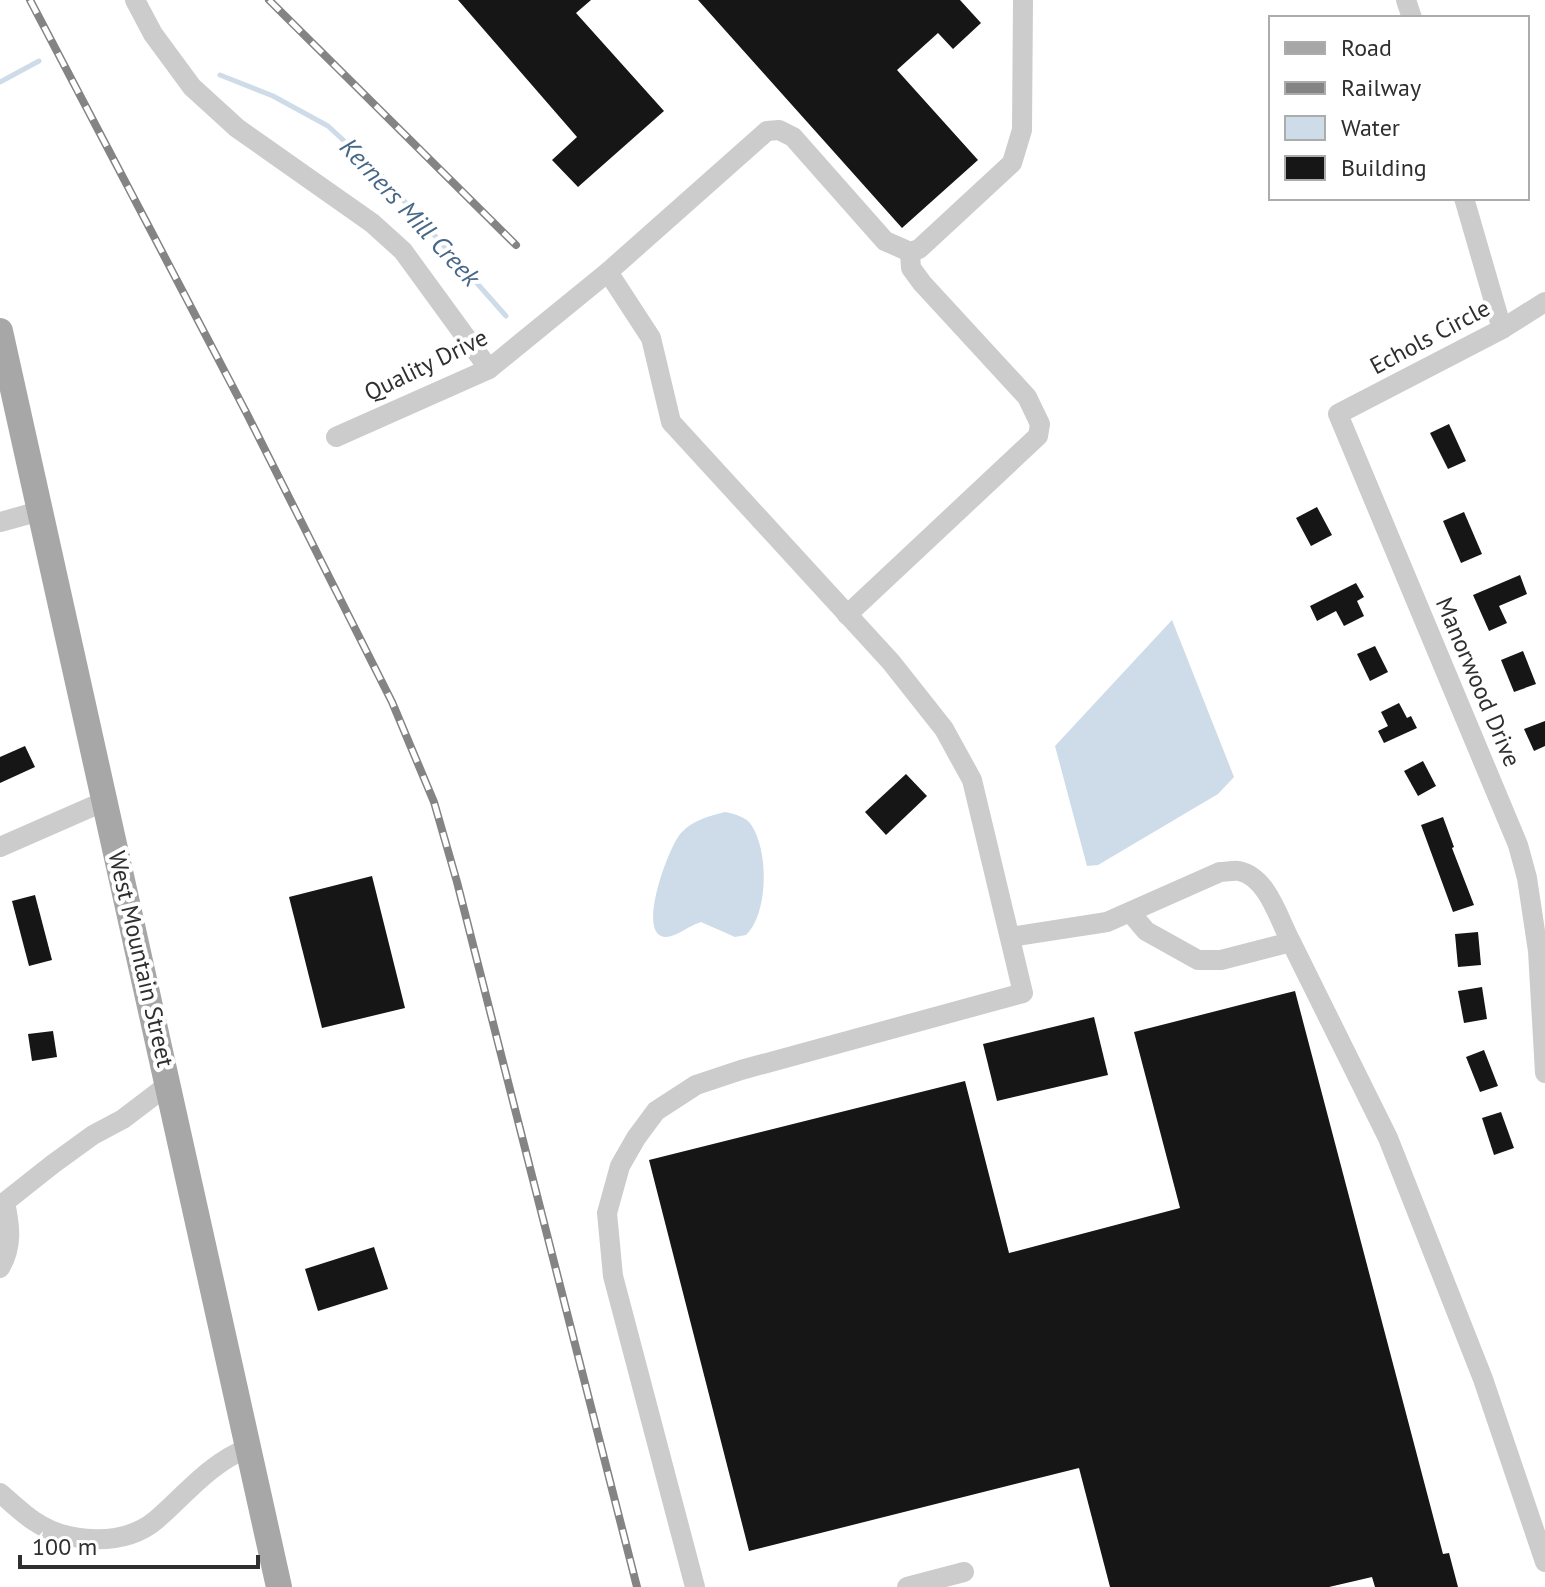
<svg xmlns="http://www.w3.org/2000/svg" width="1545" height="1587" font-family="'PT Sans',sans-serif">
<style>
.water{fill:#cedbe8}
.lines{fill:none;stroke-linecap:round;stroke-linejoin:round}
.stream{stroke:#cedbe8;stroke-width:5}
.building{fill:#161616}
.minor{stroke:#ccc;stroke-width:20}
.major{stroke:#a7a7a7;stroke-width:26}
.rail-casing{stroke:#848484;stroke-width:8}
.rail{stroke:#fff;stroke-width:5;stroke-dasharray:15;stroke-linecap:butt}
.labels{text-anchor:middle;stroke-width:8;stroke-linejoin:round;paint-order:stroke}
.street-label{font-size:24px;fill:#2f2f2f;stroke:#fff}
.water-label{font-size:26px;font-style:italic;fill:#476788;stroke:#fff}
</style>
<rect width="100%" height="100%" fill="#fff"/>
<g class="water">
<polygon points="1172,620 1234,777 1218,794 1098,865 1087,866 1055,746"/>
<path d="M725,812C735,814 747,817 752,826C769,853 768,914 746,935L735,937L701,922C689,925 672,941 661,936C639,927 669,846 681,833C693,820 709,816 725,812Z"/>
</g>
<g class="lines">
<g class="stream">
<polyline points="220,75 273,96 328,126 382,176 506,316"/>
<polyline points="0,82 39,61"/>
</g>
</g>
<g class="building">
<polygon points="458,0 591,0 576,13 664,111 578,187 552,160 577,137"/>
<polygon points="698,0 960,0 981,23 953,49 938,33 897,70 978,160 902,228"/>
<polygon points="1449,424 1466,461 1448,469 1430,433"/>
<polygon points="1317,507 1332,535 1311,546 1296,518"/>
<polygon points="1464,512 1482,554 1461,563 1443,521"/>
<polygon points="1520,575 1527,594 1499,606 1507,623 1489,631 1473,595"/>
<polygon points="1356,583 1364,597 1357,601 1364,616 1344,626 1336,611 1317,621 1310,606"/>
<polygon points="1375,646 1388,672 1370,681 1357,654"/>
<polygon points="1523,651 1536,684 1514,692 1501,660"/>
<polygon points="1399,703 1407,718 1411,716 1417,728 1384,743 1378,731 1388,726 1381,712"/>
<polygon points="1545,721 1545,746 1534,751 1524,729"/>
<polygon points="25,746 35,767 0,783 0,757"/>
<polygon points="1423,761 1436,786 1418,796 1404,771"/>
<polygon points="906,774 927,796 886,835 865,812"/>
<polygon points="1443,817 1454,847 1452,848 1474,905 1453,912 1421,825"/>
<polygon points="372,876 405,1008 322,1028 289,897"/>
<polygon points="35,895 52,960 29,966 12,901"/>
<polygon points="1478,932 1481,965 1458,967 1455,934"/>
<polygon points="1482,987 1487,1019 1464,1023 1458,991"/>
<polygon points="1295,991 1443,1554 1449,1553 1458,1587 1375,1587 1372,1577 1329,1587 1110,1587 1079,1468 749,1551 649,1160 965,1081 1009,1253 1180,1208 1134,1032"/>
<polygon points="1094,1017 1108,1075 997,1101 983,1044"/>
<polygon points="53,1031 57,1057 32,1061 28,1034"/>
<polygon points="1484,1050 1498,1086 1480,1092 1466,1057"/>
<polygon points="1501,1112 1514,1148 1494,1155 1482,1118"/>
<polygon points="374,1247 388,1289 318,1311 305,1269"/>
</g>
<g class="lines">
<g class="minor">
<polyline points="135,0 153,34 192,87 237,128 372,223 403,251 489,369"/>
<polyline points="1406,0 1412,18"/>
<polyline points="1464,198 1502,329"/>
<polyline points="608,272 651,338 671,422 891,662 944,729 972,780 1023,993 741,1070 696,1085 656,1111 636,1138 620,1166 607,1213 613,1276 695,1587"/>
<polyline points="1545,302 1502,329 1338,414 1518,845 1527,878 1538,951 1545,1073"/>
<polyline points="336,437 489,369 608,272 767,131 779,130 793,137 885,241 910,252 919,249 1012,163 1022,130 1023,0"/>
<polyline points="0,522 40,511"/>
<polyline points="847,615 1038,436 1040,424 1027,397 922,283 911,268 910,252"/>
<polyline points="0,847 105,801"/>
<path d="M1010,937L1107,922L1220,872C1226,872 1234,870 1239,871C1268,877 1279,920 1291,942L1221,960H1198L1146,931L1130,912"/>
<polyline points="1291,942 1388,1138 1483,1379 1545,1562"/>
<polyline points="0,1206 53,1164 93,1135 123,1119 169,1084"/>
<path d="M0,1268C13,1246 10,1226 5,1202"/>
<path d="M0,1493C11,1502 22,1513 34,1521C68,1544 124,1547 156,1520C186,1494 210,1463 248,1448"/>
<polyline points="907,1587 964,1572"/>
</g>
<polyline class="major" points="0,331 279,1587"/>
<g class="rail-casing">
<g id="rail">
<polyline points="30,0 247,414 392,702 434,802 457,882 637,1587"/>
<polyline points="269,0 516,245"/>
</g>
</g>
<use href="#rail" class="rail"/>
</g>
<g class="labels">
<g class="street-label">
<text transform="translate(1430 337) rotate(-28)" y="8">Echols Circle</text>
<text transform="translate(426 365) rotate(-26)" y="8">Quality Drive</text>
<text transform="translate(1478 682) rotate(67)" y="8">Manorwood Drive</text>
<text transform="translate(141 959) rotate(77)" y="8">West Mountain Street</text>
</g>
<g class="water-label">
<text transform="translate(410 212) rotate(47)" y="9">Kerners Mill Creek</text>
</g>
</g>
<rect x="1269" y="16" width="260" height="184" fill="#ffffff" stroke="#acacac" stroke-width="2"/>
<rect x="1285" y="42" width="40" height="12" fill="#a7a7a7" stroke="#acacac" stroke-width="2"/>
<text x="1341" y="56" font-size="24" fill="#2f2f2f">Road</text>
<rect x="1285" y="82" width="40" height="12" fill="#848484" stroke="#acacac" stroke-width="2"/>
<text x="1341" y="96" font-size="24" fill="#2f2f2f">Railway</text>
<rect x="1285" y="116" width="40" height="24" fill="#cedbe8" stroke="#acacac" stroke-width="2"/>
<text x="1341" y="136" font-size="24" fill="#2f2f2f">Water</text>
<rect x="1285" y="156" width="40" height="24" fill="#161616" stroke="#acacac" stroke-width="2"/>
<text x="1341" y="176" font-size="24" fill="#2f2f2f">Building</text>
<path d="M20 1555v12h238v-12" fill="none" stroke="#2f2f2f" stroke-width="4"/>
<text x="32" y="1555" font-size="24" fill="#2f2f2f" stroke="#ffffff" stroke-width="6" paint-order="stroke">100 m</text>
</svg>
